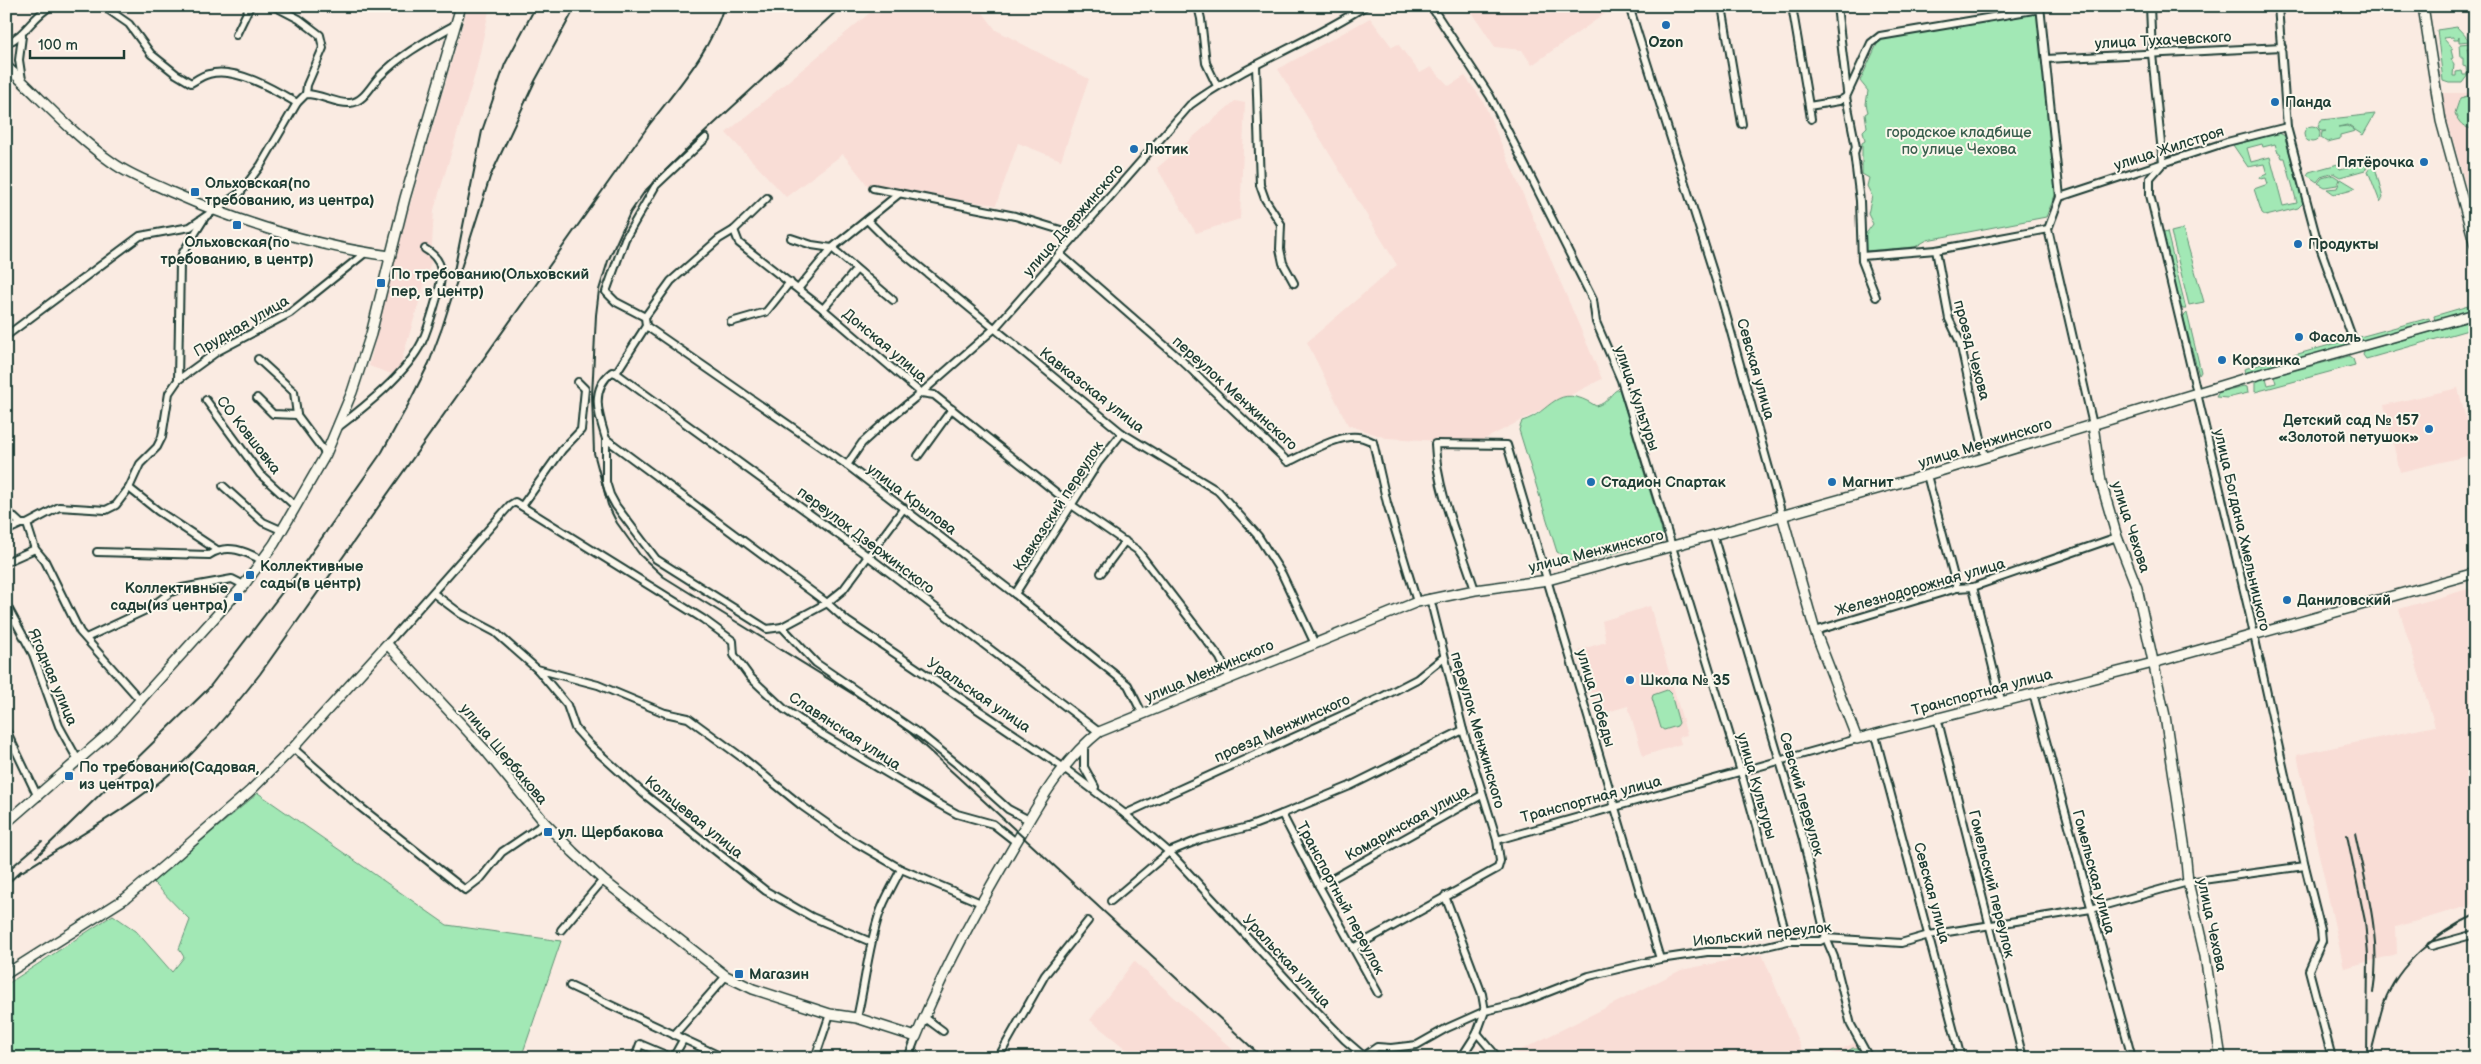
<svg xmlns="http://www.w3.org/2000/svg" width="2481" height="1064" font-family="'Balsamiq Sans',sans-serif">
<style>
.built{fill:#f9ddd6}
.green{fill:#a2e8b5;stroke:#609274;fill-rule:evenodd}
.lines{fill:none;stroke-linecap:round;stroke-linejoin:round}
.street-casing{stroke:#1f3d34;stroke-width:10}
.secondary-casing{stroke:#1f3d34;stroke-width:12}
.street{stroke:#fbf7ec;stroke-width:6}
.secondary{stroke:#fbf7ec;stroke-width:9}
.rail{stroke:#1f3d34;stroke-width:2}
.poi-dot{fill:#1f6fb2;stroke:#fbf7ec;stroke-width:2}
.labels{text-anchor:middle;stroke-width:4;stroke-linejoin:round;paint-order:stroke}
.street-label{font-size:15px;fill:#1f3d34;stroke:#fbf7ec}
.poi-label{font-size:15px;font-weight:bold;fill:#1f3d34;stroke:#fbf7ec;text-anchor:start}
.park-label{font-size:15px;fill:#395f4e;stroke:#fbf7ec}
</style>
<rect width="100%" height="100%" fill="#faebe2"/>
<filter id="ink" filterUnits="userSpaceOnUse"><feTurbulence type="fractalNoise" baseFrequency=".02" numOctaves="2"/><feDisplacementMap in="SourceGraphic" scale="10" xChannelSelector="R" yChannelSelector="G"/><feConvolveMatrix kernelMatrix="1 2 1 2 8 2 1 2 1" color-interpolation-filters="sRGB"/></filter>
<g filter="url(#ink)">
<g class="built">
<polygon points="468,6 490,6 476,71 434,210 431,262 397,376 369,366 398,246"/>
<polygon points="878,6 978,6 996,30 1089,79 1061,160 1018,143 996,205 869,187 843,154 786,197 726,133"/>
<polygon points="1468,6 1616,6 1532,65 1522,50 1495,47"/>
<polygon points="1370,18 1392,47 1398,44 1420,73 1431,67 1449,86 1465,76 1483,101 1602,379 1477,443 1386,438 1348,425 1307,342 1397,265 1278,69"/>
<polygon points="2442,93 2475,93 2475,216 2447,119"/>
<polygon points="1235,101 1245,103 1240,219 1196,233 1157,168"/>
<polygon points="2458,388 2475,454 2400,472 2384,405"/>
<polygon points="2475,587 2475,904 2396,927 2397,954 2344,968 2297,755 2435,726 2399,609"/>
<polygon points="1650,606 1687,735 1679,737 1681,744 1643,756 1628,706 1597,715 1579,650 1606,642 1602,621"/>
<polygon points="1762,954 1805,1058 1507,1057 1681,970"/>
<polygon points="1134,961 1242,1058 1137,1058 1090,1020"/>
<polygon points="1856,1042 1865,1058 1824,1058"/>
</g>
<g class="green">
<polygon points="2039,12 2056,193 2046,217 1927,240 1915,247 1865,251 1865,235 1873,224 1868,214 1872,196 1867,186 1869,178 1862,174 1862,143 1865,141 1863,131 1867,127 1865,114 1868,112 1866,104 1868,91 1860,81 1879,40"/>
<polygon points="2457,27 2470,41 2459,42 2459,37 2458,40 2454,40 2453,37 2443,38 2453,49 2451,50 2453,58 2451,59 2454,64 2453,76 2456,76 2456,72 2462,71 2463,75 2467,75 2466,67 2463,66 2463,58 2461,58 2460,44 2470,43 2471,48 2467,48 2471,63 2475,63 2475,70 2471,71 2462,83 2449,83 2443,81 2437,30"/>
<path d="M2475,94V129C2464,129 2458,122 2455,113L2460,98Z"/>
<polygon points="2375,114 2363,135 2347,125 2338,127 2347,126 2355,131 2340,135 2340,139 2327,142 2321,138 2322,132 2326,131 2321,131 2318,127 2321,120"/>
<circle cx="2312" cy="134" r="8"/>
<path d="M2279,133L2285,136L2303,203L2298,208L2266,216L2262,213L2254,189L2268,184L2266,178L2261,179L2260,177L2267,174L2264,164L2248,167L2233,145ZM2262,144L2263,147L2275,144L2278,153H2280L2282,158H2285L2297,203L2283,206L2270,157L2251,162L2247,148Z"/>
<polygon points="2369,162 2365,170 2340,177 2333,173 2321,177 2317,182 2307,175 2309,172 2338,164 2340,169"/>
<polygon points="2374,163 2383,198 2380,202 2368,171"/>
<polygon points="2333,175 2339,179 2337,185 2325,187 2318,183 2322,178"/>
<polygon points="2341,179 2356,188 2334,194 2327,189 2337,188"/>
<polygon points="2183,229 2204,302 2189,305 2171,232"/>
<polygon points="2167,232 2186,309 2183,309 2179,306 2161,234"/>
<polygon points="2475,304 2475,309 2435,321 2434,316"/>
<polygon points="2187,313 2201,372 2199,375 2183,317"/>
<polygon points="2429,318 2430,322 2363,341 2356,338"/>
<polygon points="2475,319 2475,328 2366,359 2363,355 2364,351"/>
<polygon points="2348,340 2345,346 2245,373 2244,369"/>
<polygon points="2349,356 2353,359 2355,365 2255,392 2255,381 2266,378 2268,385 2276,383 2274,376"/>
<polygon points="2244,386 2247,387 2248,393 2227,398 2216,397 2219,392"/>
<path d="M1619,389L1663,535L1659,540L1577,564L1557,552L1519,430L1522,421C1552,413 1555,380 1596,406C1609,403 1610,392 1619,389Z"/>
<polygon points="1667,690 1671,694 1679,723 1677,726 1664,730 1661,728 1652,698 1653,695"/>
<polygon points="258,793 447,925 561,941 521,1058 6,1058 6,985 113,915 136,931 172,972 184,957 179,949 190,920 153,882"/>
<polygon points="1853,1048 1858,1048 1863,1058 1835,1058"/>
</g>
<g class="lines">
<g class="street-casing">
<g id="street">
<path d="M103,6L129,24L151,54L176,74L191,83C196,80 203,75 209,74C235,66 275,90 297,103"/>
<polyline points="274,6 299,19 320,35 323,48 307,85 306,94"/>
<polyline points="1198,6 1201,19 1206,63 1217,86"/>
<polyline points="1431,6 1490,96 1593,300 1596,322 1621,380 1741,772 1788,941"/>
<polyline points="1629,6 1722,300 1782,515"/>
<polyline points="1722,6 1742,124"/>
<polyline points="1792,6 1809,106"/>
<polyline points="1837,6 1847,92"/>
<polyline points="2040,6 2060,197 2048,229 2093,425"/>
<polyline points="2150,6 2152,54 2163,163 2150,178 2150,195 2249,612 2305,866 2321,930 2322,941 2309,970 2332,1058"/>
<polyline points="2278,6 2287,127 2316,236 2356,348"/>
<polyline points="236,35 250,6"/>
<polyline points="22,36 19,60 22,80"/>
<path d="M6,44C28,33 31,18 51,6"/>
<polyline points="2046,59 2282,47"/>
<polyline points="1256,65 1260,185 1265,199 1281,224 1280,249 1283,263 1294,283"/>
<polyline points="1846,97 1856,147 1854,153 1860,201 1862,261 1876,297"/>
<polyline points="1811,119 1809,106 1839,101 1846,97 1871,43 1880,36 2040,9"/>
<polyline points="873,188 1015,216 1077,235"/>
<polyline points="2060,197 2227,142 2287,127"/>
<polyline points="867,220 888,241 1122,433 1218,491 1258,536 1282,574 1314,642"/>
<polyline points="734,230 739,243 823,309 921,393 934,395 1073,506 1137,550 1220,658 1229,677"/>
<polyline points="791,238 812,245 832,248 893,300"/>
<polyline points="1936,250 1949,319 1960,342 1985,457"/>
<path d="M1061,255L1179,358L1288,462C1306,454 1339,434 1358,437C1363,437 1368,440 1373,442L1387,503L1417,602"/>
<polyline points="1862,256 1936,250 2048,229"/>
<polyline points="798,289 832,248 900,193"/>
<polyline points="823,309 856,270"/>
<polyline points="645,317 616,302 606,292 625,239 656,185 706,138"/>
<polyline points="731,322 766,312 790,282"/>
<polyline points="646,326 847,465 1015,594 1128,685 1142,713"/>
<path d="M6,336L140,236L190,227L240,193L261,165L297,103L306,94C321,94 336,104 350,103C364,102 371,85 380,76C401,54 430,39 456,24"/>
<polyline points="258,359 294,392 297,415 326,454"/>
<path d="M616,373L612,372C589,390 599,416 606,439L827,603L847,621L1064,768L1125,814L1169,852L1305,999L1345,1040L1366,1058"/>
<polyline points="616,373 869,557 1099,732"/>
<polyline points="616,373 646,326 645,317 671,281 719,239 734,230 767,198"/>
<polyline points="178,380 180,263 182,254 204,219"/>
<polyline points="257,398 273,414 297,415"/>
<polyline points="206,400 260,474 295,506"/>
<path d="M337,428C366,406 406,374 422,342C429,327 433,310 438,294C443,274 444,260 425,249"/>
<polyline points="606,439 606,482 610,495 616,506 656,559 767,629 782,627 816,663 921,735 968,773 1008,809 1029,820"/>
<polyline points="918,456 952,409"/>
<path d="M847,465L862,443L884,423L921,393L995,328L1190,105C1244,65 1309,43 1365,6"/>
<polyline points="1927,475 1957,588"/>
<polyline points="223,486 263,522 281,530"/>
<polyline points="129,488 158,511 217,550"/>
<polyline points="522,506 562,450 581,430 585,389 578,382"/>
<polyline points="6,510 21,524"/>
<polyline points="27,524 35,549 45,561 80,632 141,701"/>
<polyline points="6,531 21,524 27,524 59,507 106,510 116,505 129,488 140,464 157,447 162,437 169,393 178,380 218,351 290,313 365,253"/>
<polyline points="1713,535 1803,839 1826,938 1834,957 1851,1025 1869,1058"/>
<path d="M97,552L209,555C227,543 246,551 263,561"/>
<polyline points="6,562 35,549"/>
<polyline points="1101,573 1125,541"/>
<polyline points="1973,587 2001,700"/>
<path d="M1475,590C1460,543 1437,493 1435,444L1507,445L1660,959"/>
<polyline points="433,593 461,614 495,632 537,669 598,685 665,713 688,718 744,759 802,806 846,837 901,869 981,903"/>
<polyline points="1015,594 1098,463 1122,433"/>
<polyline points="6,604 33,654 59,726 78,760"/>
<polyline points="782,627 827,603 843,590 904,508"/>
<polyline points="1815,631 1957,588 1973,587 2117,537"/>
<polyline points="86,638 148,609 171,592 182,588 232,579 244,585"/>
<polyline points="387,644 510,505 515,502 703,619 733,641 734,655 750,677 784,709 823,735 937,803 957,814 993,824 1016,842"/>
<polyline points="538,670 567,705 575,728 590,745 644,794 766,891 812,917 871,942"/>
<polyline points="2033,693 2132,1058"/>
<polyline points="1937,717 2023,1058"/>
<polyline points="6,730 38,797"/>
<polyline points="1875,735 1961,1058"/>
<polyline points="1084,745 1084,767 1095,787"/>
<polyline points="293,748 359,806 465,890 482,877 502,852 545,823"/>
<polyline points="1125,814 1380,698 1417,679 1444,657"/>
<polyline points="1282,814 1319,886 1378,993"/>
<polyline points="1497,840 1857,739"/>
<polyline points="1319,886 1482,795"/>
<polyline points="1111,901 1169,852 1201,839 1248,827 1282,814 1350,786 1463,730"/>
<polyline points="561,930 603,880"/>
<polyline points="2431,946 2475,934"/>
<polyline points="1353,948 1498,868 1500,861 1497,840 1463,730 1430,598"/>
<polyline points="570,986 724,1058"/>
<polyline points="924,1017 943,1031"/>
<path d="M857,1018C865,984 868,948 879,915C884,899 894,884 901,869"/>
<polyline points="1477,1033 1498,1058"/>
<polyline points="674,1035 726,976"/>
<polyline points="1364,1056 1377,1047 1391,1048 1417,1045 1447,1028 1485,1011 1482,994 1445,896"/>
<polyline points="635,1058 640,1044 673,1058"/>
<polyline points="673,1058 683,1040"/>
<polyline points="815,1058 830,1014"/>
<polyline points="908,1058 916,1037"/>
<polyline points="998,1058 1045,975 1088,921"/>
<polyline points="1461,1058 1477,1033 1485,1011 1520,1003 1589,976 1660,959 1707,952 1741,952 1788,941 1820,941 1826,938 1901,943 1929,935 2091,909 2188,882 2305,866"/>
</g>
</g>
<g class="secondary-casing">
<g id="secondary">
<polyline points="2423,6 2441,121 2475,245"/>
<path d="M6,66C42,99 74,136 113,163C131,176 152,183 171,192C241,223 314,246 390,256"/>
<polyline points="2093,425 2101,482 2117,537 2137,588 2165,716 2185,850 2188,882 2205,956 2221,1058"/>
<polyline points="1782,515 1815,631 1857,739 2153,663 2475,573"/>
<polyline points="6,823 115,728 244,585 274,544 326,454 352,392 371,334 405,198 461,6"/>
<path d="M6,974L126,898L172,859L250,791L293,748L387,644L485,750L545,823L573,852L603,880L726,976L753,989L830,1014L857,1018L916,1037C945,966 982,900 1021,834C1042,797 1065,759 1099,732L1417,602L1475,590L1548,580L1713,535L1927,475L2243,379L2475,314"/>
</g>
</g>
<use href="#street" class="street"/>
<use href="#secondary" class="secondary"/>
<g class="rail">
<polyline points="842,6 690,146 645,191 630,213 608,261 599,290 596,315 592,396 594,453 608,505 617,523 640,555 664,577 877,709 910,733 1263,1058"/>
<polyline points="454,271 482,131 505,64 536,6"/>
<path d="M2355,833C2366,886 2382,939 2373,993"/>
<polyline points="2347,835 2365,921 2368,955 2367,1058"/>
<polyline points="36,857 208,689 300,569 382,452 408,405 429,363 442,328 490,177 535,81 576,6"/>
<polyline points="6,872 42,841"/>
<path d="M17,875C68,842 134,806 179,766C209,738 235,706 260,674L649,125C677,88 711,51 724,6"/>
<polyline points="6,885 21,871"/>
<path d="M2370,1055C2376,1038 2378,1020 2384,1003C2398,963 2438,932 2475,915"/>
</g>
</g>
</g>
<g class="poi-dot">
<circle cx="1666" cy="25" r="5"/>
<circle cx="2275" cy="102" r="5"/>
<circle cx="1134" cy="149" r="5"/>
<circle cx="2424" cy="162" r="5"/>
<rect x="190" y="187" width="10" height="10" rx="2.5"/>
<rect x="232" y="220" width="10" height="10" rx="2.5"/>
<circle cx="2298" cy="244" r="5"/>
<rect x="376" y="278" width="10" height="10" rx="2.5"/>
<circle cx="2299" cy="337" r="5"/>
<circle cx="2222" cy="360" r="5"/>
<circle cx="2429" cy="429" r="5"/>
<circle cx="1591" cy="482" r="5"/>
<circle cx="1832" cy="482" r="5"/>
<rect x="245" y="570" width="10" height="10" rx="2.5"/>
<rect x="233" y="592" width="10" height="10" rx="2.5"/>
<circle cx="2287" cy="600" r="5"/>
<circle cx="1630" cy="680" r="5"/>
<rect x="64" y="771" width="10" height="10" rx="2.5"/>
<rect x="543" y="827" width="10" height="10" rx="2.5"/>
<rect x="734" y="969" width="10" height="10" rx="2.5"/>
</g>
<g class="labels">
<g class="street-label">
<text transform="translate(2163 40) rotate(-3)" y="5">улица Тухачевского</text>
<text transform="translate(2169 148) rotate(-18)" y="5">улица Жилстроя</text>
<text transform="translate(1073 220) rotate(-49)" y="5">улица Дзержинского</text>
<text transform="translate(241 326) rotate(-30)" y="5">Прудная улица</text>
<text transform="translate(885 345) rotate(40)" y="5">Донская улица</text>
<text transform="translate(1972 350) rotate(75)" y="5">проезд Чехова</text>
<text transform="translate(1756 369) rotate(74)" y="5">Севская улица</text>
<text transform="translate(1092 390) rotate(38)" y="5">Кавказская улица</text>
<text transform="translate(1235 393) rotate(42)" y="5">переулок Менжинского</text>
<text transform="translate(1637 398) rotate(71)" y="5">улица Культуры</text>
<text transform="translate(249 435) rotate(52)" y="5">СО Ковшовка</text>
<text transform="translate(1985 443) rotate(-17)" y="5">улица Менжинского</text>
<text transform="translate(912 499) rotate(37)" y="5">улица Крылова</text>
<text transform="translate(1058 506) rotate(-57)" y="5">Кавказский переулок</text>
<text transform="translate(2131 527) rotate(72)" y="5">улица Чехова</text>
<text transform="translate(2242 530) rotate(77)" y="5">улица Богдана Хмельницкого</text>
<text transform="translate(866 540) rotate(37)" y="5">переулок Дзержинского</text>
<text transform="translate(1596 551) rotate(-14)" y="5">улица Менжинского</text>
<text transform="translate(1920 587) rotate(-16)" y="5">Железнодорожная улица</text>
<text transform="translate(1209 671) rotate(-23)" y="5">улица Менжинского</text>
<text transform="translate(53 677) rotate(67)" y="5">Ягодная улица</text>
<text transform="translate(1982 692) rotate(-15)" y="5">Транспортная улица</text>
<text transform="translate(979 695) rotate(34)" y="5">Уральская улица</text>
<text transform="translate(1596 698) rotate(73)" y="5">улица Победы</text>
<text transform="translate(1282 728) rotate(-24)" y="5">проезд Менжинского</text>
<text transform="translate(1478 730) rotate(74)" y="5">переулок Менжинского</text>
<text transform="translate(845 731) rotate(33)" y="5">Славянская улица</text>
<text transform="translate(504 754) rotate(50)" y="5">улица Щербакова</text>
<text transform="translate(1757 786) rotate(74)" y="5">улица Культуры</text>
<text transform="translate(1802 794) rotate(74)" y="5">Севский переулок</text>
<text transform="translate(1591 799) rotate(-15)" y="5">Транспортная улица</text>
<text transform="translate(694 817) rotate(39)" y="5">Кольцевая улица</text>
<text transform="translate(1407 823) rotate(-29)" y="5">Комаричская улица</text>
<text transform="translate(2094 872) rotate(75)" y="5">Гомельская улица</text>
<text transform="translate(1992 884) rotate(76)" y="5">Гомельский переулок</text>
<text transform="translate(1932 893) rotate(75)" y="5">Севская улица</text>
<text transform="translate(1341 898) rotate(62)" y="5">Транспортный переулок</text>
<text transform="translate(2212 925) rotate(78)" y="5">улица Чехова</text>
<text transform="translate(1762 934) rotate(-6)" y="5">Июльский переулок</text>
<text transform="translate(1287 961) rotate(47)" y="5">Уральская улица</text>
</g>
<g class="poi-label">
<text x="1666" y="47" text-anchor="middle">Ozon</text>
<text x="2285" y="107">Панда</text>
<text x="1144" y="154">Лютик</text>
<text x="2414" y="167" text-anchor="end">Пятёрочка</text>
<text x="205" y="188">Ольховская(по<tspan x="205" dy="17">требованию, из центра)</tspan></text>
<text x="237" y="247" text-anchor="middle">Ольховская(по<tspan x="237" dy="17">требованию, в центр)</tspan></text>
<text x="2308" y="249">Продукты</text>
<text x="391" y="279">По требованию(Ольховский<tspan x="391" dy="17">пер, в центр)</tspan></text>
<text x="2309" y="342">Фасоль</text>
<text x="2232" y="365">Корзинка</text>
<text x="2419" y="425" text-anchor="end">Детский сад № 157<tspan x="2419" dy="17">«Золотой петушок»</tspan></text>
<text x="1601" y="487">Стадион Спартак</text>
<text x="1842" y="487">Магнит</text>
<text x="260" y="571">Коллективные<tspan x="260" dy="17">сады(в центр)</tspan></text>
<text x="228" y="593" text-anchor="end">Коллективные<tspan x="228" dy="17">сады(из центра)</tspan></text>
<text x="2297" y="605">Даниловский</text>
<text x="1640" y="685">Школа № 35</text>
<text x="79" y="772">По требованию(Садовая,<tspan x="79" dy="17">из центра)</tspan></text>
<text x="558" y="837">ул. Щербакова</text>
<text x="749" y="979">Магазин</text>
</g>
<g class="park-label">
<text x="1959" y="137">городское кладбище<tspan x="1959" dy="17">по улице Чехова</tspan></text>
</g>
</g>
<rect width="2481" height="1064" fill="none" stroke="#fbf7ec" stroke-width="25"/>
<rect x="12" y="12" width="2456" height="1039" fill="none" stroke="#1f3d34" stroke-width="2" filter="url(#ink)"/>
<path d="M30 50v8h94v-8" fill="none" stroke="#1f3d34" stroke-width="2.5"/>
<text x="38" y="50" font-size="15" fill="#1f3d34" stroke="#fbf7ec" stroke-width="4" paint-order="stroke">100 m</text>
</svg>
